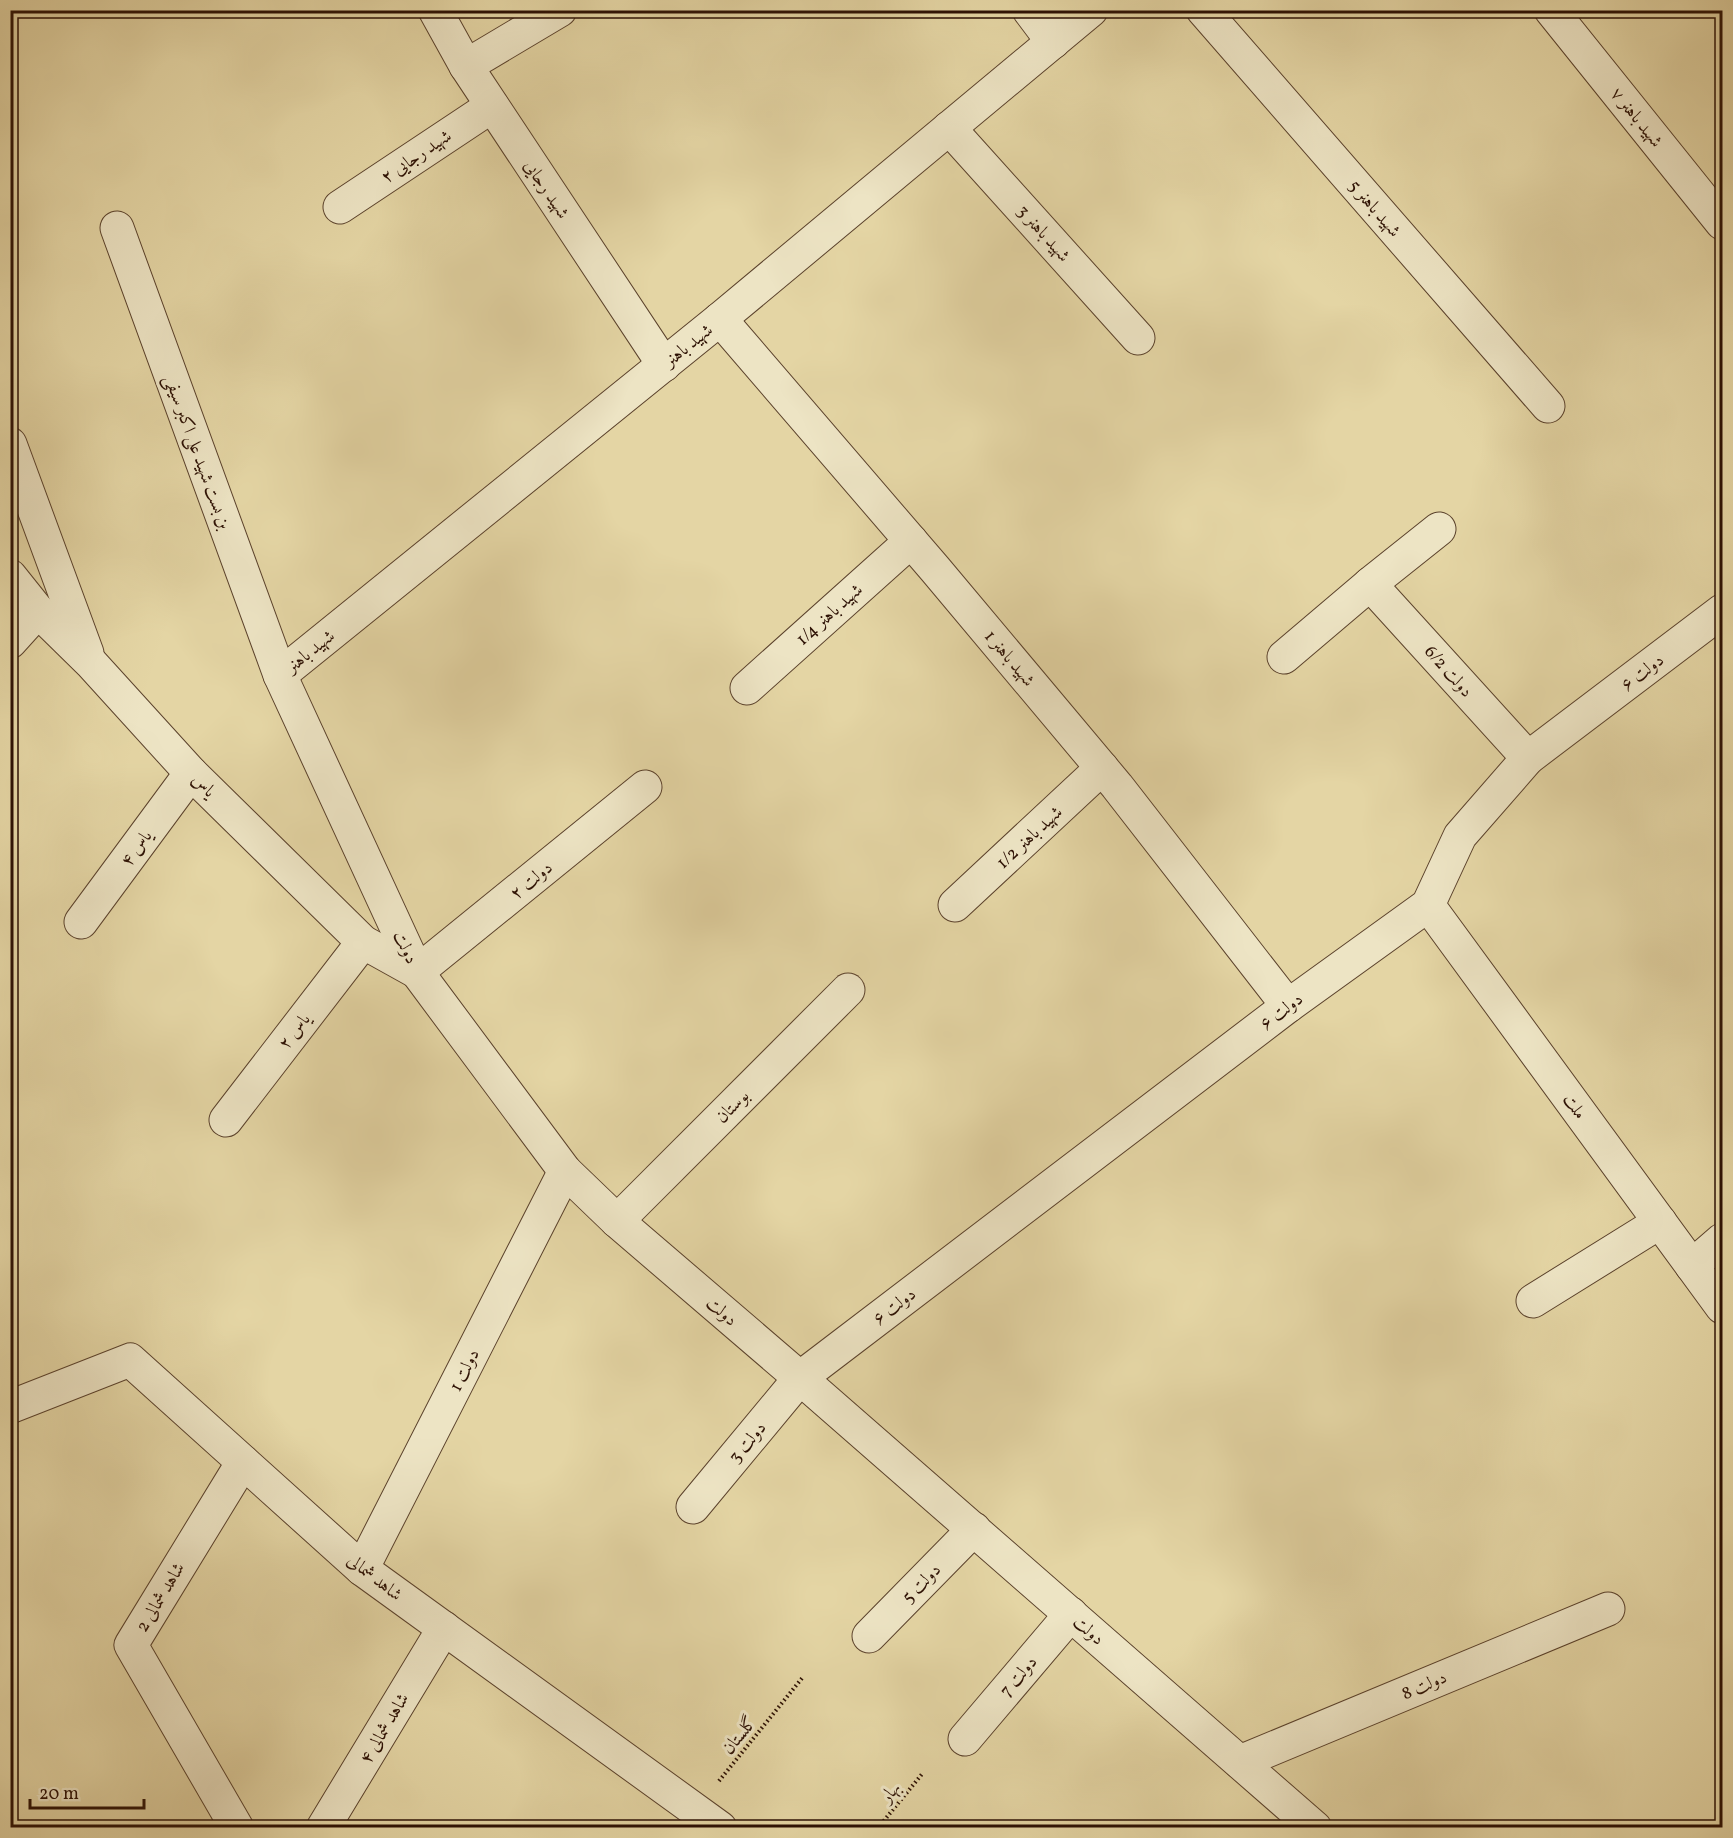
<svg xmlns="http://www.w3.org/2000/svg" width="1733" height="1838" font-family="Vollkorn,Amiri,serif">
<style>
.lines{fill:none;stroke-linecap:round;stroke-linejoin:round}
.street-casing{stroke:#5b422c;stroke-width:35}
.path{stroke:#2d1104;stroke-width:4;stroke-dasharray:1.5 3;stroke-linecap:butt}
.street{stroke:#ede4c4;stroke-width:33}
.labels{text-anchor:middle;stroke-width:6;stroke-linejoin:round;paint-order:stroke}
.street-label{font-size:18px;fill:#2d1104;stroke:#ede4c4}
</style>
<rect width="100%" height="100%" fill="#e4d5a4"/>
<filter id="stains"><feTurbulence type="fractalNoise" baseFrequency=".00333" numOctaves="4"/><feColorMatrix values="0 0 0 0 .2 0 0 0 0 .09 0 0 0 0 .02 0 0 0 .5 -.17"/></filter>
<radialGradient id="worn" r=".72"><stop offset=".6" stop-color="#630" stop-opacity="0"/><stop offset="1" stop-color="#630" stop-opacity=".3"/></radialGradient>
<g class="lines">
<g class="street-casing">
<g id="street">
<polyline points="435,10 466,66 664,365"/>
<polyline points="1029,10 1053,42"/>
<polyline points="1203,10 1548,406"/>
<polyline points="1551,10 1722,223"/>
<polyline points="466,66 560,10"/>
<polyline points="949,128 1138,338"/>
<polyline points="340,207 492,106"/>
<polyline points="117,228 280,675 417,972 565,1171 617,1221 800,1378 1315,1828"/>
<polyline points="720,319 935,569 1117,786 1288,1006"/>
<polyline points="10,444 87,653"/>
<polyline points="1439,529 1370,584 1528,758"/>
<polyline points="10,576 38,611 91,663 191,773 363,942 417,972 645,787"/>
<polyline points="10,642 38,611"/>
<polyline points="1284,657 1370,584"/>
<polyline points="280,675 720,319 1091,10"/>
<polyline points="747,688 911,541"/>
<polyline points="955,905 1102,768"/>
<polyline points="1428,905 1722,1307"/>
<polyline points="81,922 191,773"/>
<polyline points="226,1120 363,942"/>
<polyline points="617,1221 848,990"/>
<polyline points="1692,1266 1722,1240"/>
<polyline points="1533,1301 1660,1222"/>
<polyline points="10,1407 130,1360 362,1569 720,1828"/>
<polyline points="693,1507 800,1378 1288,1006 1428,905 1460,836 1528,758 1722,611"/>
<polyline points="362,1569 565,1171"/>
<polyline points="869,1636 974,1529"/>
<polyline points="965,1739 1071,1614"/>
<polyline points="1240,1762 1608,1609"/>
<polyline points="237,1828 131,1645 243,1462"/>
<polyline points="323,1828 444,1628"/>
</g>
</g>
<g class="path">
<polyline points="719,1781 803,1677"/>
<polyline points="878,1828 922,1774"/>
</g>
<use href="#street" class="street"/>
</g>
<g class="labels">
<g class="street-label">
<text transform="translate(1637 117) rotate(51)" y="6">شهید باهنر ۷</text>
<text transform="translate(416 156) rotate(-34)" y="6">شهید رجایی ۲</text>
<text transform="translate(547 189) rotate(56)" y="6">شهید رجایی</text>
<text transform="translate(1375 208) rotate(49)" y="6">شهید باهنر 5</text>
<text transform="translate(1044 233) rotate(48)" y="6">شهید باهنر 3</text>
<text transform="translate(688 345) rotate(-39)" y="6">شهید باهنر</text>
<text transform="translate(198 452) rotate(70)" y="6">بن بست شهید علی اکبر سیفی</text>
<text transform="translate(829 614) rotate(-42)" y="6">شهید باهنر 1/4</text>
<text transform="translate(310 651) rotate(-39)" y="6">شهید باهنر</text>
<text transform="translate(1010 658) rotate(50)" y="6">شهید باهنر 1</text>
<text transform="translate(1449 671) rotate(48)" y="6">دولت 6/2</text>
<text transform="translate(1642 672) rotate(-37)" y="6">دولت ۶</text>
<text transform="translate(204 785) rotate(45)" y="6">یاس</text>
<text transform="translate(1029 837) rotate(-43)" y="6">شهید باهنر 1/2</text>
<text transform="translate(136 848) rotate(-54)" y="6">یاس ۴</text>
<text transform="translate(531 880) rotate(-39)" y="6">دولت ۲</text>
<text transform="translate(406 947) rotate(65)" y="6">دولت</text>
<text transform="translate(1281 1011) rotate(-37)" y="6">دولت ۶</text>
<text transform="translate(294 1031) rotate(-52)" y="6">یاس ۲</text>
<text transform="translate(732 1106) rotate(-45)" y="6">بوستان</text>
<text transform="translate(1575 1106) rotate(54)" y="6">ملت</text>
<text transform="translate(894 1306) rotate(-37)" y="6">دولت ۶</text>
<text transform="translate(722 1311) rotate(40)" y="6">دولت</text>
<text transform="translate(464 1370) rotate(-63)" y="6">دولت 1</text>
<text transform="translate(747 1442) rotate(-50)" y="6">دولت 3</text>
<text transform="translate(375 1577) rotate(38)" y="6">شاهد شمالی</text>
<text transform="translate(921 1583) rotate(-46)" y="6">دولت 5</text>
<text transform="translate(160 1597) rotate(-59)" y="6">شاهد شمالی 2</text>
<text transform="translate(1089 1630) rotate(41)" y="6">دولت</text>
<text transform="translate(1018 1676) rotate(-50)" y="6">دولت 7</text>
<text transform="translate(1424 1685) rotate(-23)" y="6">دولت 8</text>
<text transform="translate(384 1728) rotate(-59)" y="6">شاهد شمالی ۴</text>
<text transform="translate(739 1735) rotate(-51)" y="6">گلستان</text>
<text transform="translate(890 1792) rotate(-50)" y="6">بهار</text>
</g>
</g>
<rect width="1733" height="1838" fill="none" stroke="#e4d5a4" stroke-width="36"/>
<rect x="12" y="12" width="1709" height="1814" fill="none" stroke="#2d1104" stroke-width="3"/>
<rect x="18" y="18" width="1697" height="1802" fill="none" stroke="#2d1104" stroke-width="1.5"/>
<path d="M30 1799v9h114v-9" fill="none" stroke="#2d1104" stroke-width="3"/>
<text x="39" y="1799" font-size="18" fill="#2d1104" stroke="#ede4c4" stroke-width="4.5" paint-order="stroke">20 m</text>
<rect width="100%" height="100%" filter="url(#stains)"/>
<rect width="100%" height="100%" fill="url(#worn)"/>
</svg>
